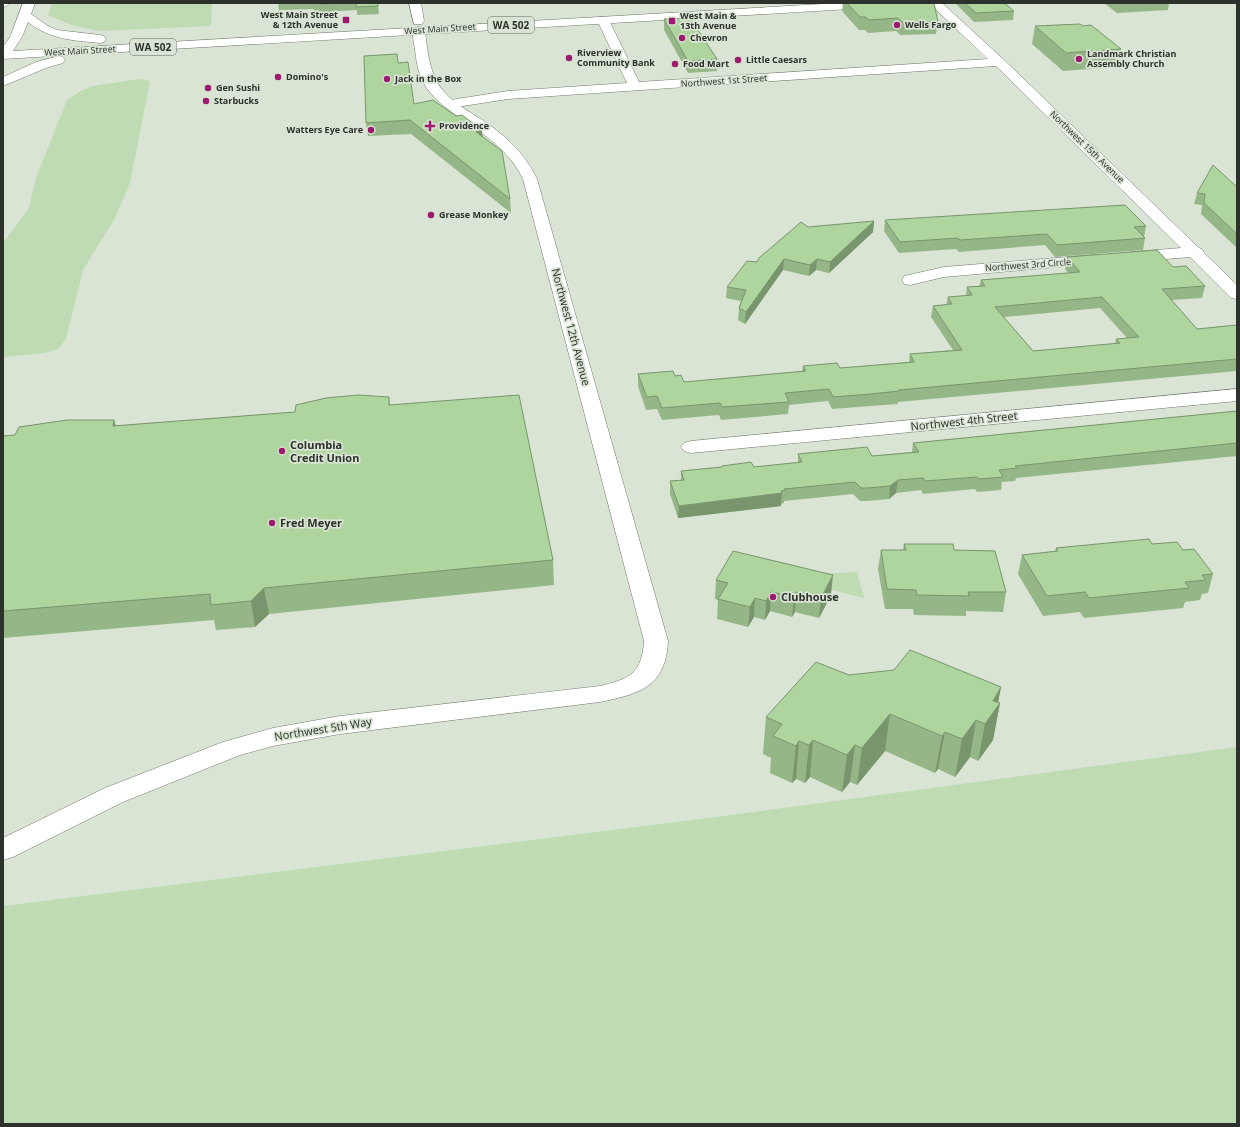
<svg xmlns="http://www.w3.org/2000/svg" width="1240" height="1127" font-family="'Open Sans',sans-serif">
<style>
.green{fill:#bedbb3}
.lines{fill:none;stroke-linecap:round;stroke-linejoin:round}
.minor-casing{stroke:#707a6c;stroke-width:1}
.tertiary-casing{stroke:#707a6c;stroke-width:1}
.trunk-casing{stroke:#707a6c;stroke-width:1}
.minor{fill:#fff;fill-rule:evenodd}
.tertiary{fill:#fff;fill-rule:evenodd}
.trunk{fill:#fff;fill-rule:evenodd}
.wall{fill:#95b787;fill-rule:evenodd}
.shaded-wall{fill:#79956e}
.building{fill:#add59d;stroke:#79956e;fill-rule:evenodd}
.poi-dot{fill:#9c1b6e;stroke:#d9e4d4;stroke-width:1.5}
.labels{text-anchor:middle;stroke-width:3.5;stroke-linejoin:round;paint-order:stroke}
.far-poi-label{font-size:9px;font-weight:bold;fill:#2c312b;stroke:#d9e4d4;text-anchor:start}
.far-street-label{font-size:9px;fill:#2c312b;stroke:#d9e4d4}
.shield{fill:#d9e4d4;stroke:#60675e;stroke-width:1}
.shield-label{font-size:10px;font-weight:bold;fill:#2c312b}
.street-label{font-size:11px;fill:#2c312b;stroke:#d9e4d4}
.poi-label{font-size:11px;font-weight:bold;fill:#2c312b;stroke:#d9e4d4;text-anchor:start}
</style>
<rect width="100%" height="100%" fill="#d9e4d4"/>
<g class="green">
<polygon points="52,3 212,3 211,26 99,31 71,25 48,15"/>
<polygon points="139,79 150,81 130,183 115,218 83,270 66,339 58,349 45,353 3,357 3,243 29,208 36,178 67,100 81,91 93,86"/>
<polygon points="857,572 864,598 803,583 802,575"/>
<polygon points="1237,747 1237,1124 3,1124 3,906 716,817"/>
</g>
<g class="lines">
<g class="minor-casing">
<g id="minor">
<polygon points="409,3 421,3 424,21 422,24 414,24"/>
<polygon points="929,3 942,3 1003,59 1199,248 1202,249 1204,253 1237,285 1237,299 1231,298 1190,257 1131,262 1125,260 1123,257 1125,254 1131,252 1181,248 996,66 508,99 450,108 445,107 443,104 445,101 450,100 508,91 627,83 597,20 599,17 607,17 609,20 639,82 988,59"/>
<polygon points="1095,255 1101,257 1103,260 1101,263 944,277 910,285 904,284 902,280 904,276 944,267"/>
<polygon points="1237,389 1237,401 691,453 684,451 681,447 684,443 691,441"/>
</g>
</g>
<g class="tertiary-casing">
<path id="tertiary" d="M419,27L423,28L425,31C427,48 429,67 437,82C446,99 468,111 484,121C507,137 525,154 537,179L668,641C666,687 639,694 600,702L340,734L273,746L240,755L123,802L13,857L3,860V838L105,788L223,742L273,728L340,716L600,686C630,679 642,673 644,641L523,179C509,150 485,135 460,118C446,108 431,97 423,82C418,72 416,60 415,49C414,43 411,34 415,28Z"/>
</g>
<g class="trunk-casing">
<g id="trunk">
<polygon points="3,3 9,3 7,6 3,7"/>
<path d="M23,3H35L31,14L48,26L57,30L100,35L104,36L106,39L104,42L100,43C72,40 51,40 28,22L22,37L13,51L840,3H907L905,5L901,6L3,59V47L10,37Z"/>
<polygon points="59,56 63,57 65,60 63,63 46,68 3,86 3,77 36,62"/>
</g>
</g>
<use href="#minor" class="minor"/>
<use href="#tertiary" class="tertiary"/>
<use href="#trunk" class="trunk"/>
</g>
<g class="wall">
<polygon points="278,3 378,3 379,14 357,15 357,10 322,12 314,12 314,9 279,10"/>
<polygon points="843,3 934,3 938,22 936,34 900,35 896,31 868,33 865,30 859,30 842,11"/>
<polygon points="955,3 1004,3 1014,11 1013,20 974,22"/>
<polygon points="1104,3 1169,3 1168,10 1117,13"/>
<polygon points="664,19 717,59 717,71 688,73 664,30"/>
<polygon points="1035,26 1083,26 1121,49 1118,67 1063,71 1032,44"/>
<polygon points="398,63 414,104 483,136 510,199 511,213 411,134 368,136 366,123"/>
<polygon points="1237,187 1237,248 1201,214 1202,205 1194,204 1197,193"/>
<polygon points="885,220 1146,226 1144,237 1145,238 1143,250 1055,257 1045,245 959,252 956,249 899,253 884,231"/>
<polygon points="874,221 873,232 829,273 816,270 809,276 783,270 745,324 738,320 739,308 741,301 726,298 727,287 757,262 808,227"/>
<path d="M1067,257L1173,267L1205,286L1202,298L1171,300L1197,329L1237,325V371L898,402V404L870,406L832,409L828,401L789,405L788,414L721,420L719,415L662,420L657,409L646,410L638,386V374L675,376L684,382L802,371L803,366L840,368L909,362L910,354L953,350L931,317L933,306L946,305L948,297L966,296L967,287H979L981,280L1068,273L1065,269ZM1100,308L1127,338L1116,339L1115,344L1033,351L1004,317Z"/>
<polygon points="389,397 390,405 553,560 554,585 269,614 255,627 216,630 214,620 3,638 3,436 15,435 114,420 116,426 295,412"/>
<polygon points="1237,411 1237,456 1016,478 1015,481 1002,482 1001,490 977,492 975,489 923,494 921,490 896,493 889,499 867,501 860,501 853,494 784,501 784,503 781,504 781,506 678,518 670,494 670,481 681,480 681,471 722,467 722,466 754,467 798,463 798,454 872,456 912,452 913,443"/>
<polygon points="904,544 954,550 1006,592 1003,612 966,611 966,616 914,615 913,609 885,609 878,569 881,550 903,550"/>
<polygon points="1152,544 1183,550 1213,574 1208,593 1202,594 1200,600 1185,602 1183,608 1084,618 1080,612 1043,616 1018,574 1022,555 1055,551 1056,548"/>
<polygon points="716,580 831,595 819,618 795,612 792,617 770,611 765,620 754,617 748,627 717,619 718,600 715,599"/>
<polygon points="849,675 1001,687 998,703 1000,703 993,740 978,761 970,757 955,777 938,769 935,773 885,751 857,785 850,782 842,792 810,777 805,783 796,779 792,783 770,773 771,758 763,754 766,717"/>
</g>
<g class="shaded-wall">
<polygon points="482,130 483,144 476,132"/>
<polygon points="874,221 873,232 829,273 830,262"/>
<polygon points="784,259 783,270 745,324 746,312"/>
<polygon points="817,259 816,270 809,276 810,265"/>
<polygon points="114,420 120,444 113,426"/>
<polygon points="898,480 896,493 889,499 890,486"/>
<polygon points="782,493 781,506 678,518 679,506"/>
<polygon points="833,575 831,595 819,618 821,598"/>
<polygon points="264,588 269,614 255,627 251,601"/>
<polygon points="771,592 770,611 765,620 766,601"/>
<polygon points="796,592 795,612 792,617 794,597"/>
<polygon points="755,598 754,617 748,627 750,607"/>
<polygon points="1001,687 997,707 1000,703 993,740 978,761 985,724 993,701"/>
<polygon points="890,714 885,751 857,785 862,748"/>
<polygon points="976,720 970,757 955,777 962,739"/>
<polygon points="945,732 938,769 935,773 942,736"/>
<polygon points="813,740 810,777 805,783 809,745"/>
<polygon points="799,741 796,779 792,783 796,746"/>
<polygon points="855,745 850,782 842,792 847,755"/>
</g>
<g class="building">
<polygon points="313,3 340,3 321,4"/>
<polygon points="356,3 378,3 378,6 356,7"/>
<polygon points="847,3 934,3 938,22 902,22 898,18 869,20 866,17 860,17"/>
<polygon points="965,3 1004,3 1014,11 976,13"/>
<polygon points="690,18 717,59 688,61 664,19"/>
<polygon points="1080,24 1083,26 1091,25 1121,49 1066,53 1035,26"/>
<polygon points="397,54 398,63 408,62 414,104 433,100 456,116 462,115 482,130 476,132 502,151 510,199 410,120 366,123 364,56"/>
<polygon points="1213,165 1237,187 1237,234 1204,203 1205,194 1197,193"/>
<polygon points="1125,205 1146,226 1134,227 1145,238 1057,245 1047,234 960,240 958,238 900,242 885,220"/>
<polygon points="874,221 830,262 817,259 810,265 784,259 746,312 739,308 746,290 727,287 747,261 757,262 759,258 801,222 808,227"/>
<path d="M1157,250L1173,267L1186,266L1205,286L1162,289L1197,329L1237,325V359L899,390V391L871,394L833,397L829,389L785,393L789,402L722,407L720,403L662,408L657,396L647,397L638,374L673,371L675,376L681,375L684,382L806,371L803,366L837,363L840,368L914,362L910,354L962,350L933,306L951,304H952L948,297L972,295L967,287L985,286L981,280L1080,272L1067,257ZM1102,297L1139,337L1116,339L1120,343L1033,351L995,307Z"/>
<polygon points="358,395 389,397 389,405 519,395 553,560 264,588 251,601 211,605 210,594 3,611 3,436 15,435 19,427 67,420 114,420 113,426 295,412 296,405 326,398"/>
<polygon points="1237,411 1237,443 1015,466 1017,468 999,470 1003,477 979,479 977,477 925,481 923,478 898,480 890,486 868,488 861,488 855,482 784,489 785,490 781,491 782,493 679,506 670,481 684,480 681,471 722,467 722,466 751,462 754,467 802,462 798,454 867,447 872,456 919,452 913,443"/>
<polygon points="1149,539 1152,544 1177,542 1183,550 1194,549 1213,574 1202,575 1206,580 1185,582 1189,588 1089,598 1085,592 1047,596 1022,555 1058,551 1056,548"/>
<polygon points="904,544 953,544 954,550 995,551 1006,592 968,592 969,596 917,595 916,590 887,589 881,550 906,550"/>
<polygon points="733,551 833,575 821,598 796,592 794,597 771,592 766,601 755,598 750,607 718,599 728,583 716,580"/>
<polygon points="910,650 1001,687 993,701 1000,703 985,724 976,720 962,739 945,732 942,736 890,714 862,748 855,745 847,755 813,740 809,745 799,741 796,746 773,736 782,724 766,717 816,662 849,675 894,670"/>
</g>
<g class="poi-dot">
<rect x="342" y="16" width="8" height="8" rx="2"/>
<rect x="668" y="17" width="8" height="8" rx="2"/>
<circle cx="897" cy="25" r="4"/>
<circle cx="682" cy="38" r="4"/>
<circle cx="569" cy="58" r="4"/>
<circle cx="1079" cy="59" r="4"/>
<circle cx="738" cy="60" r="4"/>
<circle cx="675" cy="64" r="4"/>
<circle cx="278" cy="77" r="4"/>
<circle cx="387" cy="79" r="4"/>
<circle cx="208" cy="88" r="4"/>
<circle cx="206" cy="101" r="4"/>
<path d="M428 120h4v4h4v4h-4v4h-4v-4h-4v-4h4z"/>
<circle cx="371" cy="130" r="4"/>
<circle cx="431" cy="215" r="4"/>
<circle cx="282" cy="451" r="4"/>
<circle cx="272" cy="523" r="4"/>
<circle cx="773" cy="597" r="4"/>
</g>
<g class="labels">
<g class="far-poi-label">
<text x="338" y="18" text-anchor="end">West Main Street<tspan x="338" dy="10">&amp; 12th Avenue</tspan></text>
<text x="680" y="19">West Main &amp;<tspan x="680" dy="10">13th Avenue</tspan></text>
<text x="905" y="28">Wells Fargo</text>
<text x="690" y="41">Chevron</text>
<text x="577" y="56">Riverview<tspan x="577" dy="10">Community Bank</tspan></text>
<text x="1087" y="57">Landmark Christian<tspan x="1087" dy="10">Assembly Church</tspan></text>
<text x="746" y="63">Little Caesars</text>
<text x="683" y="67">Food Mart</text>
<text x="286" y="80">Domino's</text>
<text x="395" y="82">Jack in the Box</text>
<text x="216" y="91">Gen Sushi</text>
<text x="214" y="104">Starbucks</text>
<text x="439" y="129">Providence</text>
<text x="363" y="133" text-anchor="end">Watters Eye Care</text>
<text x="439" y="218">Grease Monkey</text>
</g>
<g class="far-street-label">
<text transform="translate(440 29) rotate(-4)" y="3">West Main Street</text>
<text transform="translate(80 51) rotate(-3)" y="3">West Main Street</text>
<text transform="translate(724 81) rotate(-4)" y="3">Northwest 1st Street</text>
<text transform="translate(1087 147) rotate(44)" y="3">Northwest 15th Avenue</text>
<text transform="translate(1028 265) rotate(-4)" y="3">Northwest 3rd Circle</text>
</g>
<g class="shield">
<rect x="488" y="17" width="46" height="16" rx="3"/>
<rect x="130" y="39" width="46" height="16" rx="3"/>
</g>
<g class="shield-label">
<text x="511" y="29">WA 502</text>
<text x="153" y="51">WA 502</text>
</g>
<g class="street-label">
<text transform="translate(571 327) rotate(75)" y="4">Northwest 12th Avenue</text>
<text transform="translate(964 421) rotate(-6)" y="4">Northwest 4th Street</text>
<text transform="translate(323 729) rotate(-9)" y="4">Northwest 5th Way</text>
</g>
<g class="poi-label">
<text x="290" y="449">Columbia<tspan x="290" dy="13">Credit Union</tspan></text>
<text x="280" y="527">Fred Meyer</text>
<text x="781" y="601">Clubhouse</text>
</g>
</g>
<rect width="1240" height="1127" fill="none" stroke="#2c312b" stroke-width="8"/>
</svg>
